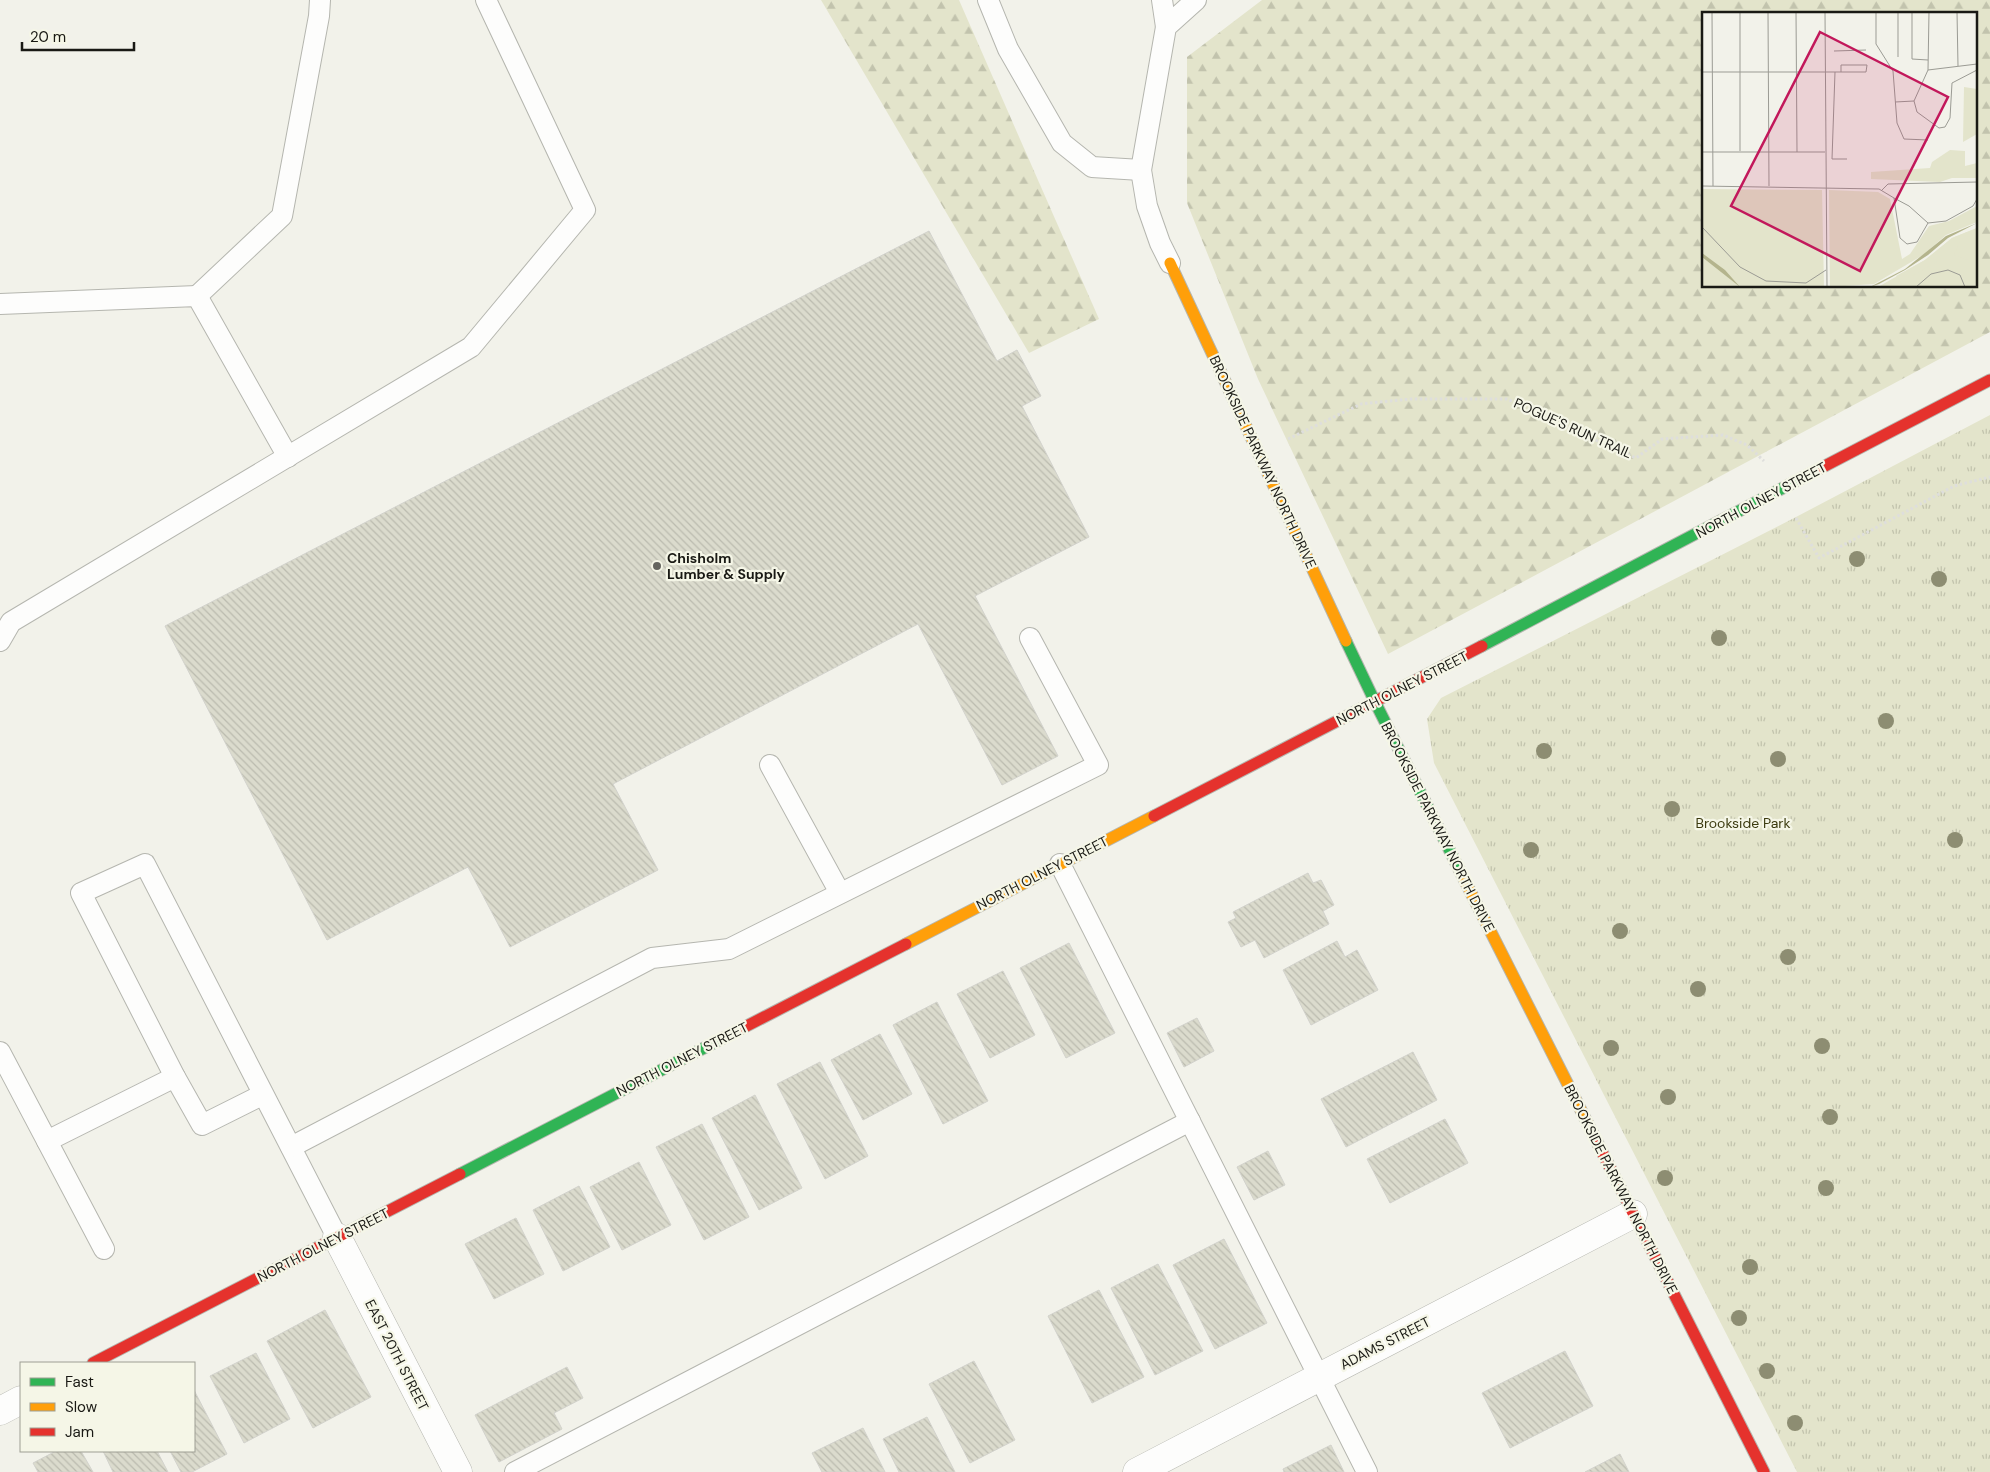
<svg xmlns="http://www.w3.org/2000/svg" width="1990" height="1472" font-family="'DM Sans',sans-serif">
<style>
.grass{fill:url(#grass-tufts)}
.forest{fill:url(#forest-firs);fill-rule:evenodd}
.building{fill:url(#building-back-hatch);stroke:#d2d2cc}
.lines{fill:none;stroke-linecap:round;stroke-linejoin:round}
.lane-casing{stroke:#b5b6af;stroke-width:22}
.street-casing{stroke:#b5b6af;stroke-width:29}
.fast-casing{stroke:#b5b6af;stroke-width:13}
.slow-casing{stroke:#b5b6af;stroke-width:13}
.jam-casing{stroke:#b5b6af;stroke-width:13}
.path{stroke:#dededc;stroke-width:3;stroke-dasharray:2.5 2.5;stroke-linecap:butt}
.lane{stroke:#fdfdfc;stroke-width:20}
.street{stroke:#fdfdfc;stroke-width:28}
.fast{stroke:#30b455;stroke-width:11}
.slow{stroke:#ff9f0a;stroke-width:11}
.jam{stroke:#e5322d;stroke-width:11}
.tree{fill:#8d8d72}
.poi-dot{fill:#65655f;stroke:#f5f6e7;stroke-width:2}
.labels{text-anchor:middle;stroke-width:4.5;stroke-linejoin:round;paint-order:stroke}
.street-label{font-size:14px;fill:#191914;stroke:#f5f6e7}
.poi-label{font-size:14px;font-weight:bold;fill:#191914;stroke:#f5f6e7;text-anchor:start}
.park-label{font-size:14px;fill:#3b3a0f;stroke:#f5f6e7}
.inset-road{fill:none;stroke:#9b9b94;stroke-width:1}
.view{fill:#c2185b;fill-opacity:0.15;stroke:#c2185b;stroke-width:2.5}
.inset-edge{fill:none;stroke:#191914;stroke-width:2.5}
</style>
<defs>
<pattern id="grass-tufts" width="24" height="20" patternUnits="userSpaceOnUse" patternTransform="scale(1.25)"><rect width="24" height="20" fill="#e3e4cb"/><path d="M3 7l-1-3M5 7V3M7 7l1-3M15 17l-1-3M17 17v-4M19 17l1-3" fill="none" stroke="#c2c3ad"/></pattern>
<pattern id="forest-firs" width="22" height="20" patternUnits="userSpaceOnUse" patternTransform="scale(1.25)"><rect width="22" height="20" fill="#e3e4cb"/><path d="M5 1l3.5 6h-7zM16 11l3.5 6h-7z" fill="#c2c3ad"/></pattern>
<pattern id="building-back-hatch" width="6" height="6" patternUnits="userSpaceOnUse" patternTransform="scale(1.25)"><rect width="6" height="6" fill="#dbdbcd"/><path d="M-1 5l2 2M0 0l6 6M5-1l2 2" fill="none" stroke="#bbbbaf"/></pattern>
</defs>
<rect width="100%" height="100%" fill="#f2f2ea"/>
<polygon class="grass" points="1990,415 1990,1472 1797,1472 1434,763 1427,719 1441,698 1796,517"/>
<g class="forest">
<polygon points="821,0 959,0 1099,319 1029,353"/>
<path d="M1262,0H1990V332L1388,654L1258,379L1187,203V57ZM1704,14H1976V286H1704Z"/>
</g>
<g class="building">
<polygon points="929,231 997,361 1017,350 1041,396 1022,406 1089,537 975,596 1058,756 1002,785 918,624 613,784 658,870 510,947 468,867 327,940 165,626"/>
<polygon points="1308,873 1313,883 1321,880 1334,905 1323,911 1329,924 1264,958 1255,940 1241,947 1228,922 1236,918 1233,912"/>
<polygon points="1337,941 1345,957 1357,950 1378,990 1311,1025 1283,970"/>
<polygon points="1069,943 1115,1033 1066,1058 1020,968"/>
<polygon points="1003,971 1035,1035 990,1058 957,994"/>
<polygon points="937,1002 988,1101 943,1124 893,1025"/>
<polygon points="1197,1018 1214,1051 1184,1067 1167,1033"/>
<polygon points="880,1034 912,1094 863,1120 831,1060"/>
<polygon points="1413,1052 1437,1100 1346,1147 1321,1099"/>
<polygon points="820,1062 868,1156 825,1179 777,1084"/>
<polygon points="755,1095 802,1188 759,1210 712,1118"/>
<polygon points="1445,1119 1468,1163 1390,1203 1367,1159"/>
<polygon points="702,1124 749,1217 704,1240 656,1147"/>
<polygon points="1268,1151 1285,1185 1254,1200 1237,1167"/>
<polygon points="639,1162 671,1225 622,1250 590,1187"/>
<polygon points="579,1186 610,1247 563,1271 533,1210"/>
<polygon points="516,1218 544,1274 494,1299 465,1244"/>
<polygon points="1224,1239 1267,1323 1215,1349 1173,1265"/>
<polygon points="1158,1264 1203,1351 1155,1375 1111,1288"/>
<polygon points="1099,1290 1144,1377 1092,1403 1048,1316"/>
<polygon points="325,1310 371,1397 313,1428 267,1341"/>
<polygon points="1565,1351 1593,1406 1510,1448 1482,1393"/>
<polygon points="256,1353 290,1419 244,1443 210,1376"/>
<polygon points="974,1361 1015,1440 970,1463 929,1384"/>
<polygon points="567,1367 583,1398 554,1413 562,1429 499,1462 475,1415"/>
<polygon points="194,1390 227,1454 192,1472 181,1472 170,1451 194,1451"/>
<polygon points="927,1417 955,1472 899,1472 883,1439"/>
<polygon points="863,1428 885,1472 822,1472 812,1453"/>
<polygon points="1331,1445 1344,1472 1284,1472 1283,1469"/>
<polygon points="56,1451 81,1451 93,1472 38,1472 33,1463"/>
<polygon points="103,1451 157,1451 168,1472 113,1472"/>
<polygon points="1620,1454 1629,1472 1585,1472"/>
</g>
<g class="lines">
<g class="lane-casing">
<g id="lane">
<polyline points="988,0 1008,49 1062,143 1092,167 1141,170"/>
<polyline points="1162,0 1166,27"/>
<polyline points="1170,263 1160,243 1147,206 1141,170 1166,27 1196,0"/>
<polyline points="197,296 282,216 319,16 320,0"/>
<polyline points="0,304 197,296 288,457"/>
<polyline points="0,641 11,622 471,347 585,210 486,0"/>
<polyline points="770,765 840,893"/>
<polyline points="1060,864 1367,1472"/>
<polyline points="0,1052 104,1249"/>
<polyline points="262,1095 202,1125 175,1077 81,893 145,864 337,1237"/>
<polyline points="47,1141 175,1077"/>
<polyline points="291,1147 652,958 729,949 1098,765 1030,638"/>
<polyline points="515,1472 1190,1121"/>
</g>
</g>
<g class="street-casing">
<g id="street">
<polyline points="337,1237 458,1472"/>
<polyline points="0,1411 21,1400"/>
<polyline points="1137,1472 1633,1214"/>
</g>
</g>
<g class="fast-casing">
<g id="fast">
<polyline points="1346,641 1375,702 1463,877"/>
<polyline points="1482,646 1819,469"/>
<polyline points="460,1174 733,1033"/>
</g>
</g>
<g class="slow-casing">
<g id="slow">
<polyline points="1170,263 1346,641"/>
<polyline points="1463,877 1593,1134"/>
<polyline points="906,944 1154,816"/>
</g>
</g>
<g class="jam-casing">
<g id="jam">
<polyline points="1819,469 1990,380"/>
<polyline points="1154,816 1482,646"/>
<polyline points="733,1033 906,944"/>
<polyline points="1593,1134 1764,1472"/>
<polyline points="93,1363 460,1174"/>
</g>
</g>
<g class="path">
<polyline points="1288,439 1361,404 1411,399 1507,399 1575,431 1636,458 1662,439 1723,435 1747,445 1764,461"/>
<polyline points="1796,518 1819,558 1954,486 1990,477"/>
</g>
<use href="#lane" class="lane"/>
<use href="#street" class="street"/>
<use href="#fast" class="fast"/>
<use href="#slow" class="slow"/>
<use href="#jam" class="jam"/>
</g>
<g class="tree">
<circle cx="1857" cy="559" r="8"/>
<circle cx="1939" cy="579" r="8"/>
<circle cx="1719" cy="638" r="8"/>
<circle cx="1886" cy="721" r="8"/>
<circle cx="1544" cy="751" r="8"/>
<circle cx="1778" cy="759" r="8"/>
<circle cx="1672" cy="809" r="8"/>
<circle cx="1955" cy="840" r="8"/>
<circle cx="1531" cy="850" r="8"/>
<circle cx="1620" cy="931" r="8"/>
<circle cx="1788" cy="957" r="8"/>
<circle cx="1698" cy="989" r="8"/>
<circle cx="1822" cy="1046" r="8"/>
<circle cx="1611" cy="1048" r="8"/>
<circle cx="1668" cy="1097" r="8"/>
<circle cx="1830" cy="1117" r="8"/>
<circle cx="1665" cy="1178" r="8"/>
<circle cx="1826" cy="1188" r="8"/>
<circle cx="1750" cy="1267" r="8"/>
<circle cx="1739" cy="1318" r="8"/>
<circle cx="1767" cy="1371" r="8"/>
<circle cx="1795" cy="1423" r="8"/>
</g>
<circle class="poi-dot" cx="657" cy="566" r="5"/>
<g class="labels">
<g class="street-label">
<text transform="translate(1573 428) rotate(24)" y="5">POGUE'S RUN TRAIL</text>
<text transform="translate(1263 462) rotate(65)" y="5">BROOKSIDE PARKWAY NORTH DRIVE</text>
<text transform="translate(1761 500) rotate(-28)" y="5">NORTH OLNEY STREET</text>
<text transform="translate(1402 688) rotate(-27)" y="5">NORTH OLNEY STREET</text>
<text transform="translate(1438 827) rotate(63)" y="5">BROOKSIDE PARKWAY NORTH DRIVE</text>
<text transform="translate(1042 873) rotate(-27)" y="5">NORTH OLNEY STREET</text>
<text transform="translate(682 1059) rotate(-27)" y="5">NORTH OLNEY STREET</text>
<text transform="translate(1621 1189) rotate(63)" y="5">BROOKSIDE PARKWAY NORTH DRIVE</text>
<text transform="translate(323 1245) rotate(-27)" y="5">NORTH OLNEY STREET</text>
<text transform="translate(1385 1343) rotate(-27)" y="5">ADAMS STREET</text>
<text transform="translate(397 1355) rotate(63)" y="5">EAST 20TH STREET</text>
</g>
<g class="poi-label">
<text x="667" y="563">Chisholm<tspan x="667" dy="16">Lumber &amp; Supply</tspan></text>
</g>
<g class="park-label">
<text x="1743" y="828">Brookside Park</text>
</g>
</g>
<g transform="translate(1702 12)">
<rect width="275" height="275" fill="#f2f2ea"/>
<path d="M0,177L120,178L122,275H0ZM275,216V275H176L223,248L250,226Z" fill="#e3e4cb"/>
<path d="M262,75L275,77V122L261,130ZM248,138L263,139V154L275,151V166H250L238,170L169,167V160L228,156L230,150ZM127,178L176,180L188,187L200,247L208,242L227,214L247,209L275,194V210L244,223L221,243L172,272L128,275ZM275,216L272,245L266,248L252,243L258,229L240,247L199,270L194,264L223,248L250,226ZM0,218L29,253L53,275H39L23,257L0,240ZM0,246L29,268L35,275L0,273Z" fill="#e3e4cb"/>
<path d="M275,211L246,226L226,243L203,258L177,272L168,275L203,257L244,224ZM0,241L23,258L38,275L0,245Z" fill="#b4b48d"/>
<path class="inset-road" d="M10,0L11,174M38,0V139M66,0L67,174M94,0L95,140M123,0L125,275M174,0V32L191,59L195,111L202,127L226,128M196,0V45M255,0L256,54M132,39L164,38M226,58L227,0H210V47L226,48M0,60H164L165,53H139V60M133,60L130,147H145M212,89L215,100L237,116L243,115L248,106L250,71L275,58M193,90L212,89L226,58L275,52M0,140H123M0,174L177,177L192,186L198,226L205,232L215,230L226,211L244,209L271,194L275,187M180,178L186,172L275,170M192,186L207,194L226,211M0,215L38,255L64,269L104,271L124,258M214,275L229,262L246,258L258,263L263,275"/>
<path class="view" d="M118,20L246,85L158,259L29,194Z"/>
<rect width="275" height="275" class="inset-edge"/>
</g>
<rect x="20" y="1362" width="175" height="90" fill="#f5f6e7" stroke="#9d9e93"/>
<rect x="30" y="1378" width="25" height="8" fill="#30b455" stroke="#9d9e93"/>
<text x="65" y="1387" font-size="15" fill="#191914">Fast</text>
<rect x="30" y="1403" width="25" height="8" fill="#ff9f0a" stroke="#9d9e93"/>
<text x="65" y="1412" font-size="15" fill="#191914">Slow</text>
<rect x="30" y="1428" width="25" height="8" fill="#e5322d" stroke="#9d9e93"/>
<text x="65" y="1437" font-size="15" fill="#191914">Jam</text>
<path d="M22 42v8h112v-8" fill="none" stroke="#191914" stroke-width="2.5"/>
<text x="30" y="42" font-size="15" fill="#191914" stroke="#f5f6e7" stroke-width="4" paint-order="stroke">20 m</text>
</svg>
